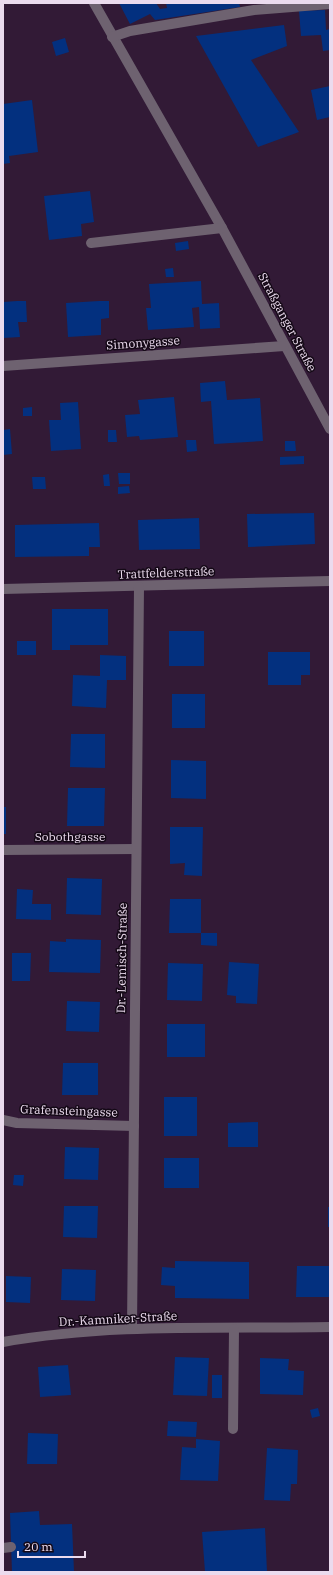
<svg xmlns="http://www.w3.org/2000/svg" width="333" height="1575" font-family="'IBM Plex Serif',serif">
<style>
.building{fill:#03307f}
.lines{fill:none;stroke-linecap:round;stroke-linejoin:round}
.minor{stroke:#6e6270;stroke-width:10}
.labels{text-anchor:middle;stroke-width:3;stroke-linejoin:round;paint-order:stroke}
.street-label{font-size:12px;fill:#ebdbee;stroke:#140916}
</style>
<rect width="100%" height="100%" fill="#321a36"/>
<g class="building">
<polygon points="119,3 156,3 160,9 167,8 166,3 239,3 240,7 155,20 150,14 130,24"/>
<polygon points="325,10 326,30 330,29 330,50 323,51 321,35 301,36 299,11"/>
<polygon points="284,25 287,46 251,60 299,132 258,147 196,36"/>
<polygon points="65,38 69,52 56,56 52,42"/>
<polygon points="330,86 330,117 317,120 311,90"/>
<polygon points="32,100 38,152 9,156 10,163 3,164 3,104"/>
<polygon points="90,191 94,222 81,224 82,236 49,240 44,196"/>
<polygon points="188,241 189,249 176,251 175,243"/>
<polygon points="173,268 174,277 166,277 165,269"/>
<polygon points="201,281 202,304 219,303 220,328 200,329 199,307 192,308 194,327 148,330 146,308 151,308 149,284"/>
<polygon points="17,301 26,301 27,322 18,322 20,337 3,338 3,302"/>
<polygon points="99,301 109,301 109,318 101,319 101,335 68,337 66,303"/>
<polygon points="225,381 227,400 260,398 263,441 214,444 211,401 201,402 200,383"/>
<polygon points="174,397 178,437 140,440 139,436 127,437 125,415 140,414 138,400"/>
<polygon points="78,402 81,449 51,451 49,420 61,420 60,403"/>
<polygon points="32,407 32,416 23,416 23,408"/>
<polygon points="10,429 12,454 3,455 3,430"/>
<polygon points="108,430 116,430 117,442 108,442"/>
<polygon points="186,440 196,440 197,451 187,452"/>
<polygon points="285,441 295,441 296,451 285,451"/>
<polygon points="304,456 304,464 280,465 280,457"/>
<polygon points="118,473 130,473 130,484 119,484"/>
<polygon points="109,474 110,486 104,486 103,475"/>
<polygon points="32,477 45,477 46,489 33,489"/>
<polygon points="129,486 130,493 118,494 118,487"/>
<polygon points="314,513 315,544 248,547 247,514"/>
<polygon points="199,518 200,549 139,550 138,520"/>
<polygon points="99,523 100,547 89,547 89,556 15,557 15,525"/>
<polygon points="52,609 108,609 108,645 70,645 70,650 52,650"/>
<rect x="169" y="631" width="35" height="35"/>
<rect x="17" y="641" width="19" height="14"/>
<polygon points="268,652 310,652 310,675 301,675 301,685 268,685"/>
<polygon points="100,655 126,656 126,680 107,680 106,708 72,706 73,675 100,676"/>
<rect x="172" y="694" width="33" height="34"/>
<polygon points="71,734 105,734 105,768 70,767"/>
<polygon points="171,760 206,761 206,799 171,798"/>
<polygon points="68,788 105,788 104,826 67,826"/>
<rect x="3" y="807" width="3" height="27"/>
<polygon points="170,827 203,827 202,876 184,875 185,863 170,864"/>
<polygon points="67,878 102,879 101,915 66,914"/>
<polygon points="17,889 33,890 32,904 51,904 51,920 16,919"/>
<polygon points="170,899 201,899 201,933 169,933"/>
<polygon points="201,933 217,933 217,946 201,945"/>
<polygon points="66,939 101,940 100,973 49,972 50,941 66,942"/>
<polygon points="12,953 31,953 30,981 12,981"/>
<polygon points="229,962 259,964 257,1004 236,1003 236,996 227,995"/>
<polygon points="168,963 203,964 202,1001 167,1000"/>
<polygon points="67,1001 100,1002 99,1032 66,1031"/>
<rect x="167" y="1024" width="38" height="33"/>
<polygon points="63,1063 98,1063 98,1095 62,1095"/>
<rect x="164" y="1097" width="33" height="39"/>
<polygon points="258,1122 258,1147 228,1147 228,1123"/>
<polygon points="65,1147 99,1148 98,1180 64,1179"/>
<rect x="164" y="1158" width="35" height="30"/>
<polygon points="14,1175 24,1175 23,1186 13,1185"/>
<polygon points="64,1206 98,1206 97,1238 63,1237"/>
<rect x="328" y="1207" width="2" height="20"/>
<polygon points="175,1261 249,1262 249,1299 175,1298 175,1286 161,1285 162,1267 175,1268"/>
<polygon points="297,1266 330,1266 330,1297 296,1297"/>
<polygon points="62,1269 96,1270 95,1301 61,1300"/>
<polygon points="6,1276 31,1277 30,1303 6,1302"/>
<polygon points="175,1357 209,1358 207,1396 173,1395"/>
<polygon points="260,1358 289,1359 288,1370 304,1371 303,1395 260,1394"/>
<polygon points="68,1365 71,1395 40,1397 38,1367"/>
<rect x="212" y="1375" width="10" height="23"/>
<polygon points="318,1408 320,1416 312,1418 310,1410"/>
<polygon points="168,1421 197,1422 196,1437 167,1436"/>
<polygon points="28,1433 58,1434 57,1464 27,1464"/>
<polygon points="196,1439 220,1441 218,1481 180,1480 182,1447 196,1448"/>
<polygon points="267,1448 298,1450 297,1484 291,1484 290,1501 264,1500"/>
<polygon points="39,1511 40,1525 72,1524 74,1572 12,1572 10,1513"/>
<polygon points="265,1528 267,1572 205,1572 202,1532"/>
</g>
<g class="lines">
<g class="minor">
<polyline points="94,3 222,228 330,429"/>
<polyline points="112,37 130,31 254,10 330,4"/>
<polyline points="91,243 222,228"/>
<polyline points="3,366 284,346"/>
<polyline points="3,589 330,581"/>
<polyline points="3,850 136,849"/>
<polyline points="3,1120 17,1123 134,1126"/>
<polyline points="132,1329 139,587"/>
<path d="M3,1342C110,1323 222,1329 330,1327"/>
<polyline points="233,1429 234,1329"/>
<polyline points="3,1548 11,1547"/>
</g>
</g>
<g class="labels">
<g class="street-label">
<text transform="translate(287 322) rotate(62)" y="4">Straßganger Straße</text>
<text transform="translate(143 343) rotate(-4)" y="4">Simonygasse</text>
<text transform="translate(166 573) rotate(-2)" y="4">Trattfelderstraße</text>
<text x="70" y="841">Sobothgasse</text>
<text transform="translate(122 958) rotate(-89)" y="4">Dr.-Lemisch-Straße</text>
<text transform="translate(69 1111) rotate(2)" y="4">Grafensteingasse</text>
<text transform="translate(118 1319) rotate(-3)" y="4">Dr.-Kamniker-Straße</text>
</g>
</g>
<rect width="333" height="1575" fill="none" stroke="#ebdbee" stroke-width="8"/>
<path d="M18 1551v6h67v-6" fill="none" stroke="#ebdbee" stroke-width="2"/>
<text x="24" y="1551" font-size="12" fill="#ebdbee" stroke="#140916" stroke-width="3" paint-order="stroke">20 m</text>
</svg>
